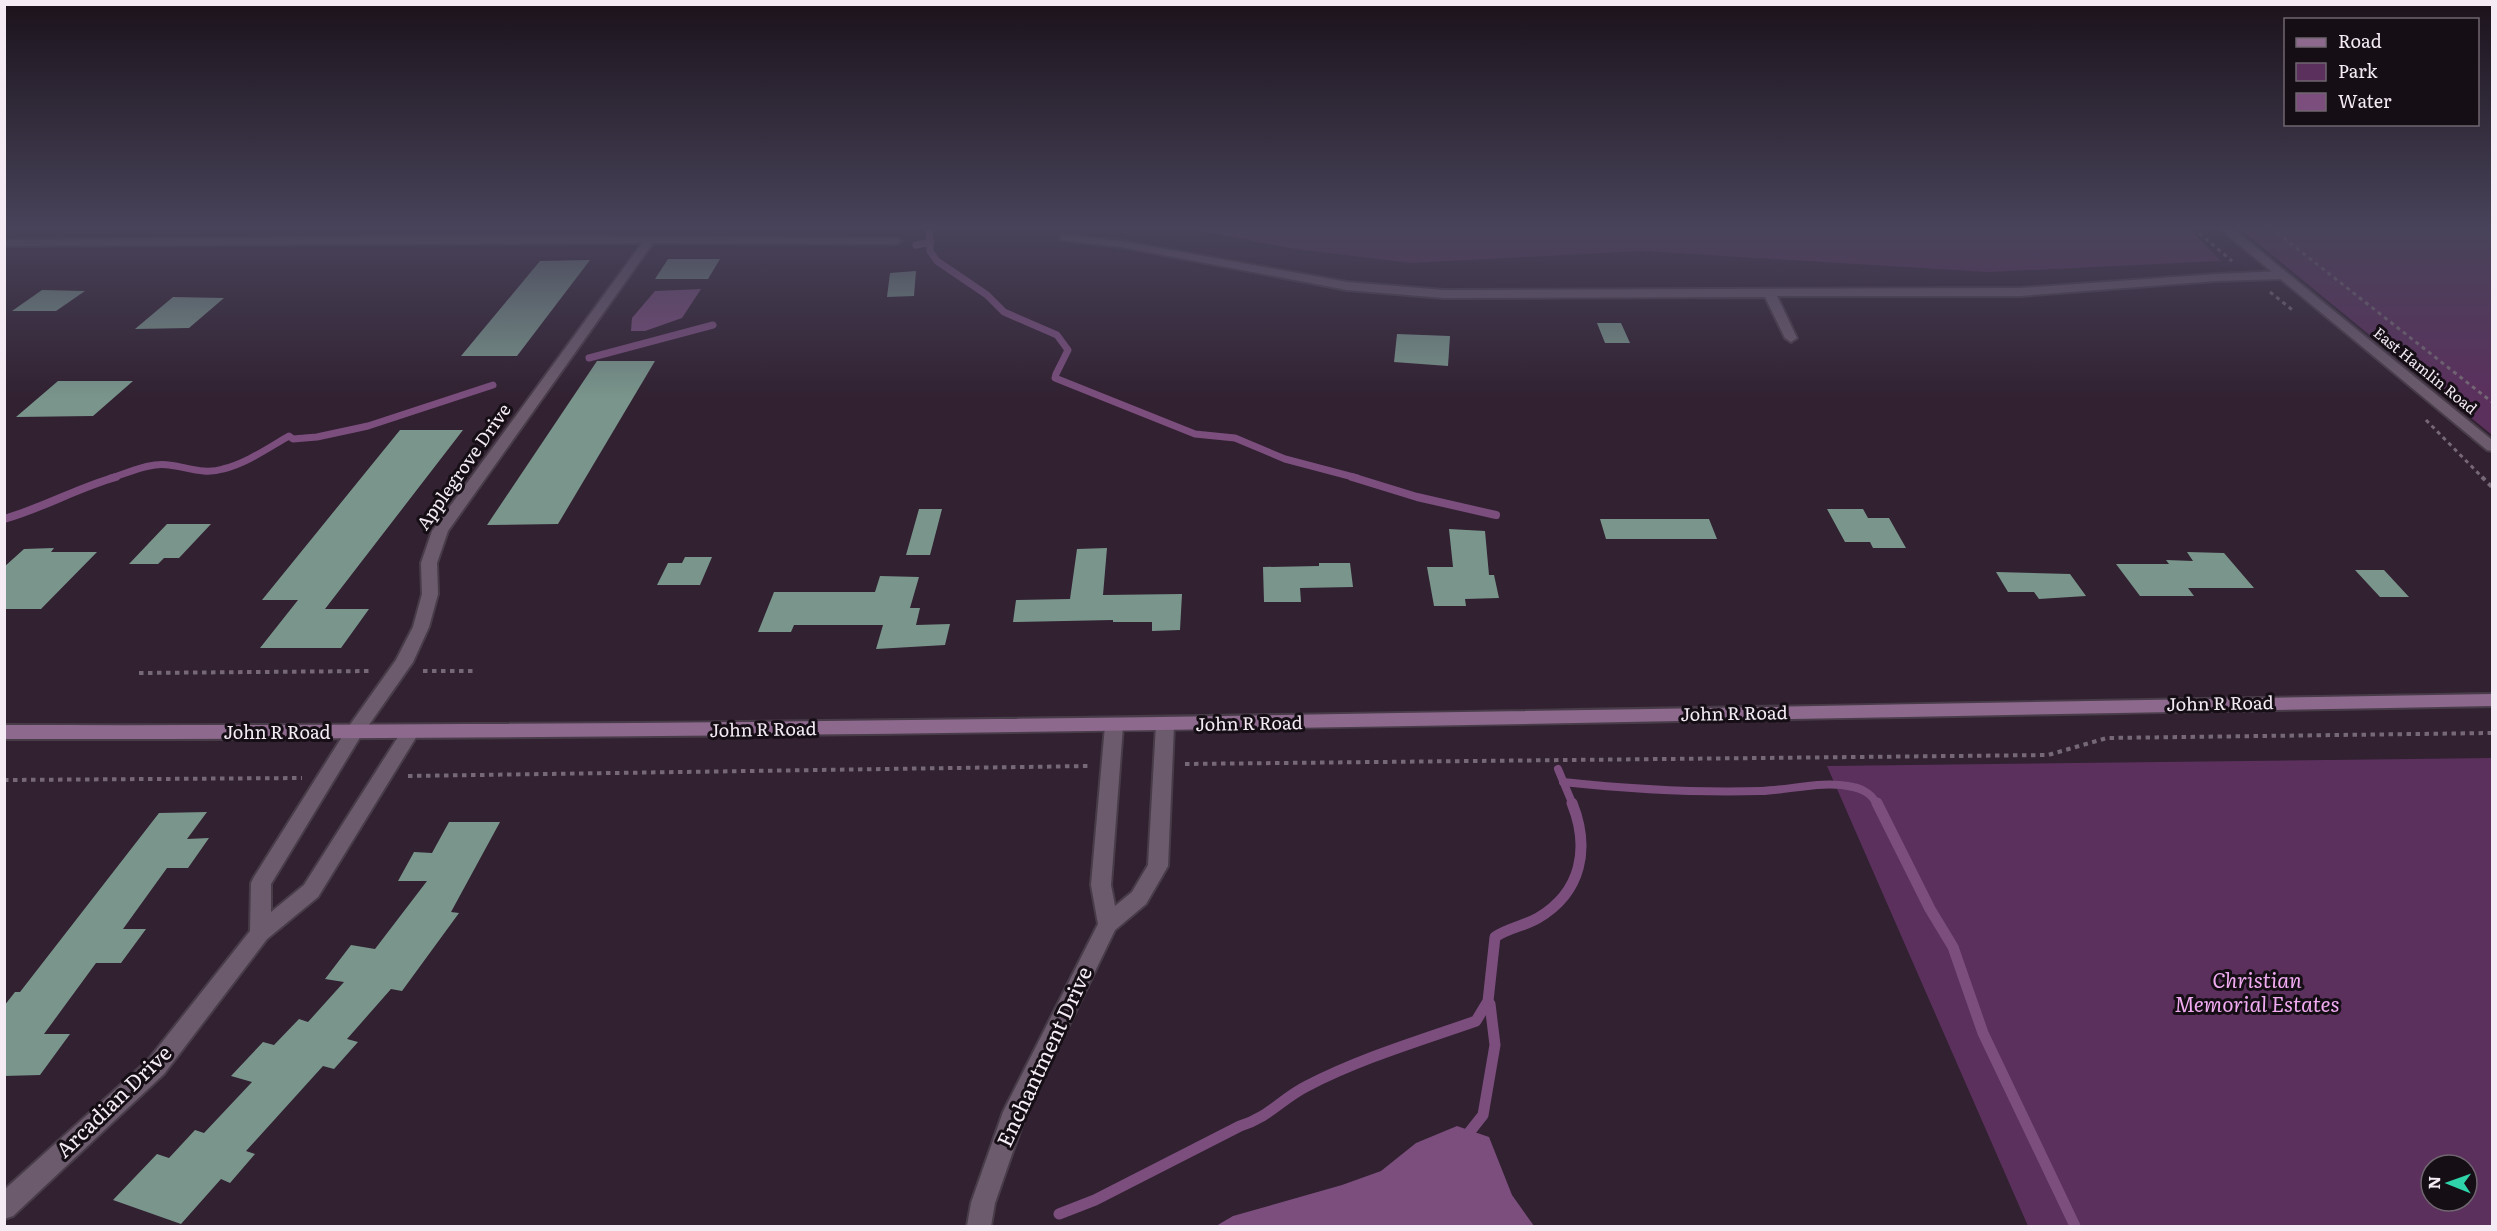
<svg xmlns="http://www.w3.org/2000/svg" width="2497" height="1231" font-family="Literata,serif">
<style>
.green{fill:#5b305d;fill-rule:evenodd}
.water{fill:#7b4e7d}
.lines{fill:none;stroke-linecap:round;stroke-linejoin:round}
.stream-far2{stroke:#7b4e7d;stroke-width:7}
.stream-far1{stroke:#7b4e7d;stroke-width:8}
.stream{stroke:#7b4e7d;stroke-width:11}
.building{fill:#7a968c}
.minor-casing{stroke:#493c49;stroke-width:4}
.tertiary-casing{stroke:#493c49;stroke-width:4}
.secondary-casing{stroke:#493c49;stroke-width:4}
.path-far1{stroke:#766876;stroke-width:3;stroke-dasharray:4 4;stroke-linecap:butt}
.path{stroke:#766876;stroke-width:4;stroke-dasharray:4.5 4.5;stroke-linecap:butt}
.minor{fill:#6c5b6d;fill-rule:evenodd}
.tertiary{fill:#6c5b6d;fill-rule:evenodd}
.secondary{fill:#8d698e;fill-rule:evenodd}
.labels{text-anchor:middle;stroke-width:6;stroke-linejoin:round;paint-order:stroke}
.far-street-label{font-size:15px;fill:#f5ebf5;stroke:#150e15}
.street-label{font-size:18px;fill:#f5ebf5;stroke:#150e15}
.near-park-label{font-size:21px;font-style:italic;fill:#f0abf1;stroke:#150e15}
.near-street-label{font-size:21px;fill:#f5ebf5;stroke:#150e15}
</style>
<rect width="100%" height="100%" fill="#312131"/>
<g class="green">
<polygon points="1184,228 2188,228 2221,261 1988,272 1642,251 1411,263 1296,249"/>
<polygon points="2239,228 2492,228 2492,435"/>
<path d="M2492,758V1226H2028L1827,766ZM2431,1165H2467V1201H2431Z"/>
</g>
<g class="water">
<polygon points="701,289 682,318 645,331 631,331 632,318 655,291"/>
<polygon points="1457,1126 1489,1137 1512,1195 1534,1226 1216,1226 1233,1216 1342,1185 1381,1171 1416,1143"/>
</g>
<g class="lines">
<g class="stream-far2">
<polyline points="929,228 930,251 937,261 987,295 1004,312 1057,335 1068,350 1056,374 1055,378 1195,434 1235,438 1285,459 1357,478"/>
<polyline points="916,245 931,242"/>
<polyline points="589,358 713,325"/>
<path d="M111,478C128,473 150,462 169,465C187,467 204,475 223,469C247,463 268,448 289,436L293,439L317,437L368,426L493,385"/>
</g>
<g class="stream-far1">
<polyline points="1352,477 1417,497 1496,515"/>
<path d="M4,519C43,508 77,488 116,477"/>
<polyline points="1558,769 1573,805"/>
<path d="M1563,782C1629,789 1695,793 1761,791C1791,790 1823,780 1853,787C1863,789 1873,795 1877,805"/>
</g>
<g class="stream">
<polyline points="1877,803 1930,909 1953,947 1983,1033 2075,1226"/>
<polyline points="1464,1139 1483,1115 1495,1045 1490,1004"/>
<path d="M1059,1214L1095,1200L1240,1126C1271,1116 1281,1099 1307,1086C1361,1058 1419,1041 1476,1021L1488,1001L1495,937C1508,928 1524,926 1538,918C1582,892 1590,848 1572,803"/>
</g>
</g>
<g class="building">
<polygon points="668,259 720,259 708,279 655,279"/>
<polygon points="590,260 517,356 461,356 540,261"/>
<polygon points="916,271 914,296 887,297 890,273"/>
<polygon points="42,290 85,291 56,311 12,311"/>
<polygon points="173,297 224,298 189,328 135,329"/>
<polygon points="1597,323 1621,323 1630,343 1605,343"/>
<polygon points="1397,334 1450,336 1448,366 1394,362"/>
<polygon points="597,361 655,361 558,524 487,525"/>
<polygon points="58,381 133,381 93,416 16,417"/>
<polygon points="400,430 463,430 325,609 369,609 341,648 260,648 298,600 262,600"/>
<polygon points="919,509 942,509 930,555 906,555"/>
<polygon points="1827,509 1863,509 1868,518 1889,518 1906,548 1873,548 1870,542 1845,542"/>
<polygon points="1600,519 1709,519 1717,539 1606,539"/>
<polygon points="167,524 211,524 179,558 164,558 158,564 129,564"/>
<polygon points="1449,529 1485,531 1489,575 1494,575 1499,598 1465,599 1466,606 1434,606 1427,567 1453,567"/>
<polygon points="54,548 51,552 97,552 41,609 4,609 4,567 24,549"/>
<polygon points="1107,548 1103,595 1182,594 1180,630 1152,631 1152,622 1113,622 1113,620 1013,622 1016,600 1070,599 1077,549"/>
<polygon points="2187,552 2224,553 2254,588 2188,588 2194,596 2140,596 2116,564 2169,564 2166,560 2193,561"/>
<polygon points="685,557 712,557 700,585 657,585 668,563 682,563"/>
<polygon points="1319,563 1350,563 1353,587 1300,588 1301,602 1264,602 1263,567 1319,566"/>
<polygon points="2355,570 2384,570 2409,597 2380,597"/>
<polygon points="1996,572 2070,574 2086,596 2039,599 2034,592 2008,592"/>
<polygon points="880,576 919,577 910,608 920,608 916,625 950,624 945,645 876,649 883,625 794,625 791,632 758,632 774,592 875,592"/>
<polygon points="207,812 187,839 209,838 188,868 167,868 123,929 146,929 121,963 96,963 44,1034 70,1034 40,1075 4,1076 4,1006 15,992 20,992 159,813"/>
<polygon points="449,822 500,822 451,912 459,913 402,991 391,989 347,1039 358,1042 334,1069 323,1066 246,1151 255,1154 230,1183 221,1179 181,1224 113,1200 157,1154 169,1158 195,1130 204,1133 252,1082 231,1076 263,1042 274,1045 299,1019 308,1022 344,982 325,979 351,945 375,949 427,881 398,881 414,852 432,853"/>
</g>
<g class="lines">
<g class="minor-casing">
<g id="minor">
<polygon points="1065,235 1121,241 1347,282 1444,290 2020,288 2216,274 2282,271 2288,275 2282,279 2216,281 2020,296 1777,296 1797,338 1791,342 1785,338 1765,297 1444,298 1347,290 1121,247 1061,240 1061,236"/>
<polygon points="436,236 896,238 902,241 896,244 653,243 448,531 437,563 438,594 429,627 413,662 359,739 271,884 271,912 304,885 403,729 415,729 418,734 415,739 318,897 267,939 164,1074 13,1216 4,1219 4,1190 148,1060 250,931 251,883 254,877 347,729 396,660 413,627 422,594 421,563 432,531 642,243 4,246 4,240"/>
<polygon points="1165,719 1171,720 1174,725 1168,866 1146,904 1115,930 1026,1114 995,1203 991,1226 967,1226 971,1203 1003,1112 1098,924 1091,885 1105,726 1108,721 1120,721 1123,726 1111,885 1115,906 1132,892 1148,865 1156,725 1159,720"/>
</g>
</g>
<g class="tertiary-casing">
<polygon id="tertiary" points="2219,228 2232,228 2492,440 2492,451 2487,450"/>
</g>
<g class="secondary-casing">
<path id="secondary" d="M2492,694V706C1663,721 834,740 4,739V725C834,727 1663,708 2492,694Z"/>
</g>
<g class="path-far1">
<polyline points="2193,228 2232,261"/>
<polyline points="2271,228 2492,402"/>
<polyline points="2489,228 2492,230"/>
<polyline points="2270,292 2295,312"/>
<polyline points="2426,420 2483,478"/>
</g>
<g class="path">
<polyline points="2482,477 2492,487"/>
<polyline points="423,671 476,671"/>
<polyline points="139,673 373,671"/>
<polyline points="1185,764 2048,755 2107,738 2492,733"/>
<polyline points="408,776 1090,766"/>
<polyline points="4,780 302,778"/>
</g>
<use href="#minor" class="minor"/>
<use href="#tertiary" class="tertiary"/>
<use href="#secondary" class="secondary"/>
</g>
<linearGradient id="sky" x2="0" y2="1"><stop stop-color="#1b121b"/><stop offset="0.57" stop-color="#48435a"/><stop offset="1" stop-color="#48435a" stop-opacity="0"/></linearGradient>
<rect width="2497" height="400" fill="url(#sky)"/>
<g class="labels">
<g class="far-street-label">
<text transform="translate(2425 371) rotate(39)" y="5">East Hamlin Road</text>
</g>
<g class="street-label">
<text transform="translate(464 467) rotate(-55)" y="6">Applegrove Drive</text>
<text transform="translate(2220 704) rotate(-1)" y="6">John R Road</text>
<text transform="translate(1734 714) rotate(-1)" y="6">John R Road</text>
<text transform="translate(1249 724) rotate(-1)" y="6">John R Road</text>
<text transform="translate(763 730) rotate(-1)" y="6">John R Road</text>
<text x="277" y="739">John R Road</text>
</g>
<g class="near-park-label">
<text x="2257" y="988">Christian<tspan x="2257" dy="24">Memorial Estates</tspan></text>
</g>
<g class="near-street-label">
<text transform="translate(1045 1057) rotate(-65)" y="7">Enchantment Drive</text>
<text transform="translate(114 1102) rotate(-44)" y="7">Arcadian Drive</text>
</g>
</g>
<rect width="2497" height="1231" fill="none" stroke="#f5ebf5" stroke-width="12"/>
<rect x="2284" y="18" width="195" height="108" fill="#150e15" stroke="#6f666f" stroke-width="1.5"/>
<rect x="2296" y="38" width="30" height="9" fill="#8d698e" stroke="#6f666f" stroke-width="1.5"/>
<text x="2338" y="48" font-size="18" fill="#f5ebf5">Road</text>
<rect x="2296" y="63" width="30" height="18" fill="#5b305d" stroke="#6f666f" stroke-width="1.5"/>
<text x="2338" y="78" font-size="18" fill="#f5ebf5">Park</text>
<rect x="2296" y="93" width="30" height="18" fill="#7b4e7d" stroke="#6f666f" stroke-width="1.5"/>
<text x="2338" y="108" font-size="18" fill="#f5ebf5">Water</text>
<g transform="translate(2449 1183) rotate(271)"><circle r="28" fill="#150e15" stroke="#6f666f" stroke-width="1.5"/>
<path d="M0-4.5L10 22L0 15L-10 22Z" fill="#2fd4aa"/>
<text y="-9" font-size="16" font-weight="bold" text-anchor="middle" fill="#f5ebf5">N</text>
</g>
</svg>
